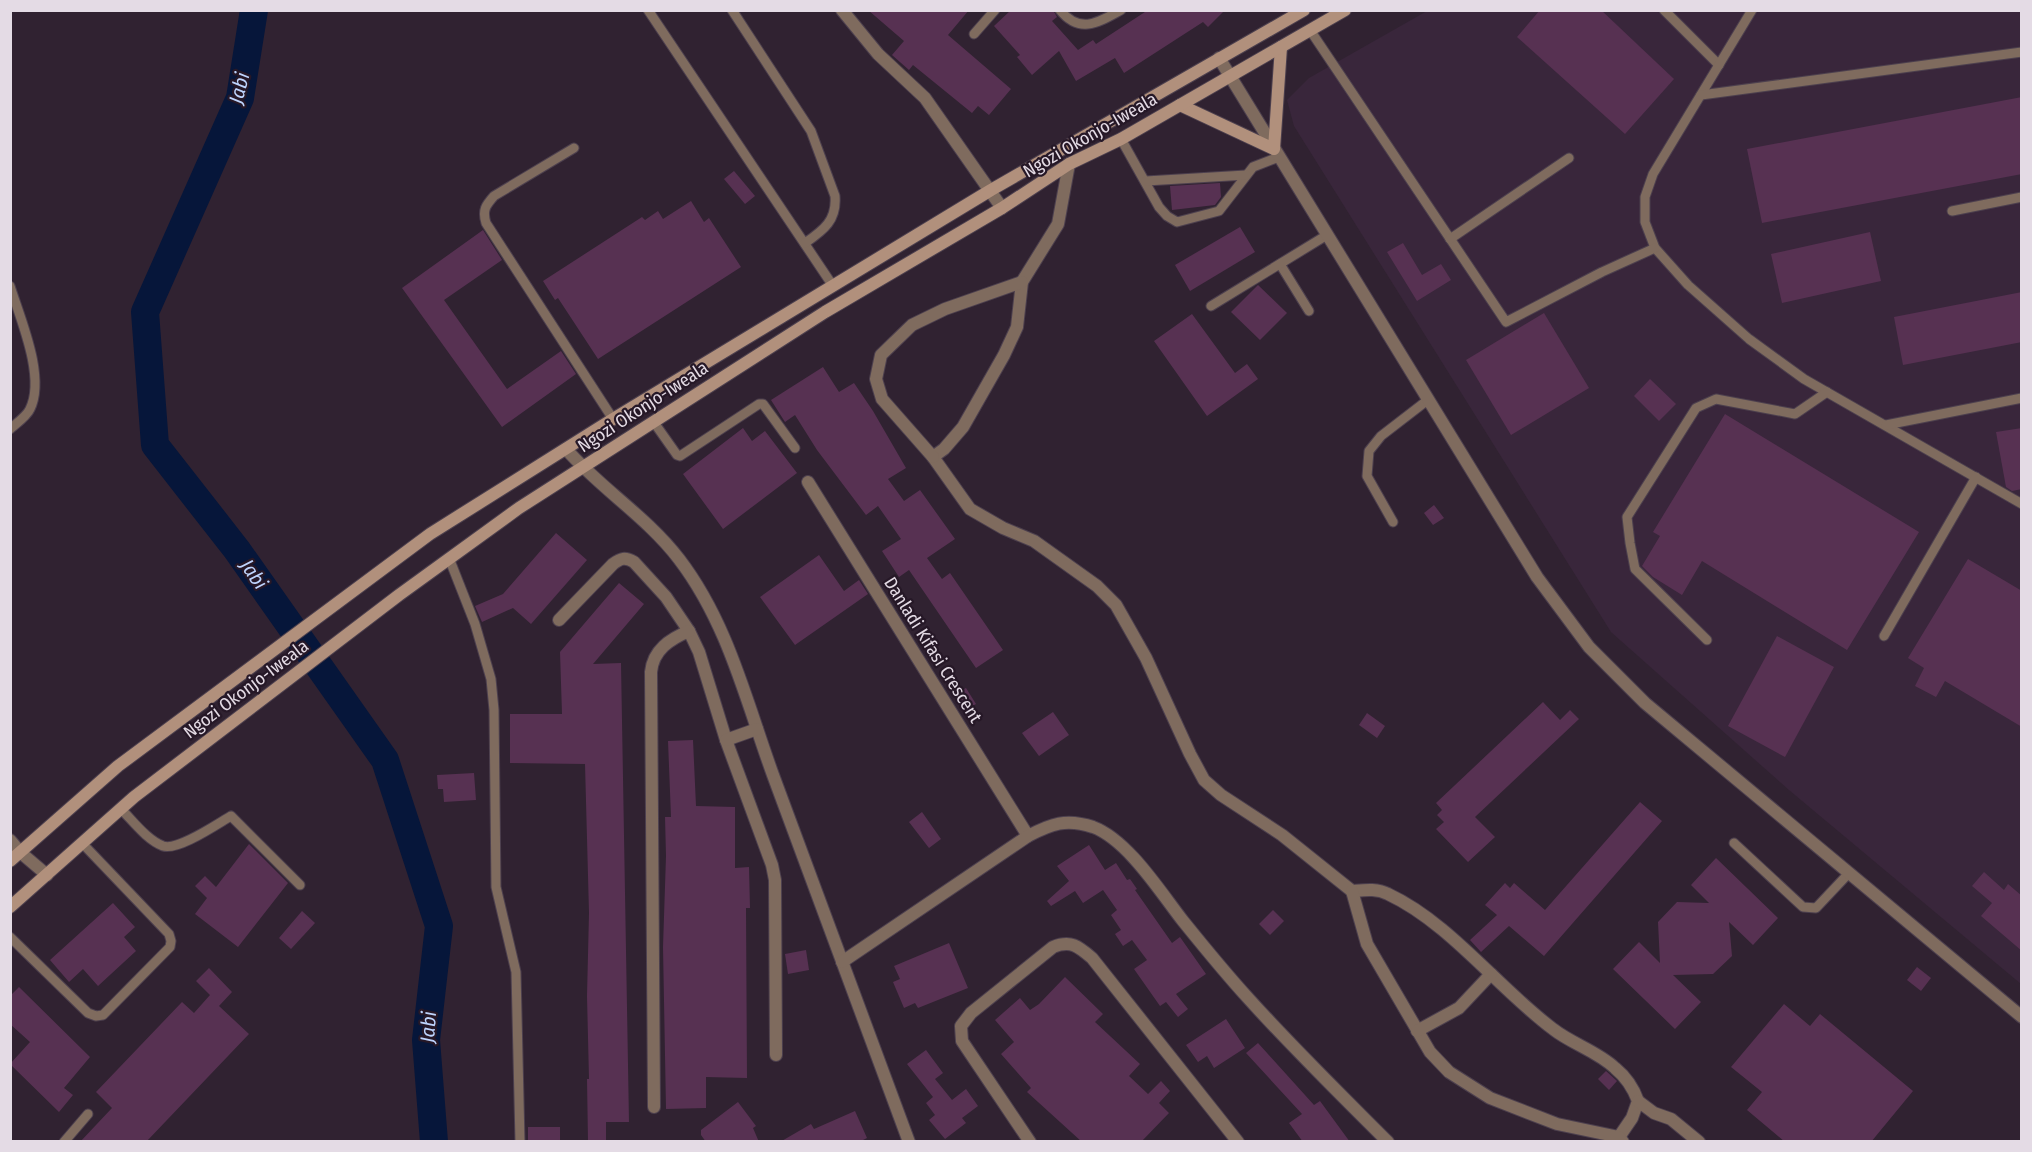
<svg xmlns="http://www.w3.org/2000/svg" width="2032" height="1152" font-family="'Fira Sans Condensed',sans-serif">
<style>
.built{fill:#39263b}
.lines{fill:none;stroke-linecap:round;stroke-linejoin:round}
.river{stroke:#06163a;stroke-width:28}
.building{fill:#573152}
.lane-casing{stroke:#4d404e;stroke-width:11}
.street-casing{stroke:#4d404e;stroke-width:14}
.secondary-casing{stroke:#4d404e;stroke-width:14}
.lane{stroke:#7f6b5e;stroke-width:9}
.street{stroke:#7f6b5e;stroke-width:12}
.secondary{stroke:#b1907c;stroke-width:12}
.labels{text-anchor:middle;stroke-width:4.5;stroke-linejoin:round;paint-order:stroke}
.street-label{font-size:18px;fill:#e4dbe5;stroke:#261827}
.water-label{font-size:20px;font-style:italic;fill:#bed4fd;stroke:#261827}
</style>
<rect width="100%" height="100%" fill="#302231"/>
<polygon class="built" points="1427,11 2021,11 2021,984 1789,790 1611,632 1294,126 1287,100 1309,78"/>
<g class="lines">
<polyline class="river" points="254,10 240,98 145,312 155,445 237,550 385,760 439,926 426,1040 434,1142"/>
</g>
<g class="building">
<polygon points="868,10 969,10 948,35 1011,89 989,115 978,106 972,113 913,65 909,70 892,55 904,41"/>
<polygon points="1011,10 1053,10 1057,17 1052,21 1078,50 1093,40 1096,44 1148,10 1225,10 1208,27 1203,22 1124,73 1115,58 1076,81 1059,51 1032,75 1017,57 1020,55 994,26"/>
<polygon points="1540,10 1601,10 1674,79 1625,134 1517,37"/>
<polygon points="2022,97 2022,174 1762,223 1747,149"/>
<polygon points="734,171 755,196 745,204 724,179"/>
<polygon points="1220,183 1221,197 1215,205 1172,210 1170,186"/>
<polygon points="691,201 704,222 709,218 741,267 598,359 558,298 555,300 543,281 642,217 645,220 658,211 663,219"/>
<polygon points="1240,227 1255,252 1190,291 1175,265"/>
<polygon points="483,230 502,260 444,300 507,389 561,351 576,374 502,427 402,288"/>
<polygon points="1870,232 1881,281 1782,303 1771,254"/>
<polygon points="1403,243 1422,275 1441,264 1451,280 1417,301 1387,252"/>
<polygon points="1258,285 1287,313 1260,340 1231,312"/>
<polygon points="2022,292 2022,342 1903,365 1894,317"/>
<polygon points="1544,313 1589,388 1511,435 1466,360"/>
<polygon points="1192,314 1235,373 1247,364 1258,379 1207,416 1154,341"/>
<polygon points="823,367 839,392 854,383 873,411 906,468 888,479 904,501 920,490 955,539 927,558 942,579 950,573 1003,650 976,668 909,570 899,577 882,551 901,539 878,506 866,515 817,450 795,415 785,422 771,400"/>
<polygon points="1650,379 1676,404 1659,421 1634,396"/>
<polygon points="1725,414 1919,532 1847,650 1702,561 1682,595 1653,577 1642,566 1660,536 1653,532"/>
<polygon points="743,428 752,441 765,431 797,473 723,529 683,474"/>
<polygon points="2022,428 2022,489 2012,491 2006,487 1996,432"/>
<polygon points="1434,505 1444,518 1433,525 1424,513"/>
<polygon points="556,533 587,560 531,624 513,608 482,622 475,606 503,594"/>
<polygon points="819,555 844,591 859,580 868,594 795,645 760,597"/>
<polygon points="1968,559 2022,591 2022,727 1945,681 1936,697 1915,686 1924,668 1908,658"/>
<polygon points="619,583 644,604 593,664 621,663 629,1122 606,1122 606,1142 588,1142 587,1079 589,1079 587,996 589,913 585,764 510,763 510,714 562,714 560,652"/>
<polygon points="1777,636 1834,667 1785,757 1728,726"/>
<polygon points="966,688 976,704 965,710 955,694"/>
<polygon points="1543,702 1560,720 1570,710 1579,719 1475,817 1495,837 1468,862 1436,829 1444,822 1437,815 1442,810 1436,803"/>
<polygon points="1053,712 1069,735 1039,756 1022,733"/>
<polygon points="1367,713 1385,726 1377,738 1359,725"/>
<polygon points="693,740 696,806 735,807 735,868 749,867 750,908 746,908 747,1078 706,1077 706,1108 666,1109 663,947 666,856 665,817 671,817 668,741"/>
<polygon points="474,773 476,800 444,802 443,789 438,789 437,775"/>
<polygon points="1640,802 1662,821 1544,956 1509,926 1481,952 1470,940 1497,915 1485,905 1505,883 1510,888 1514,883 1545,910"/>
<polygon points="922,812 941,839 929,848 909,822"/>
<polygon points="249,844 288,883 238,947 195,914 207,898 195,886 205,876 216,887"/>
<polygon points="1089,845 1105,870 1116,863 1127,880 1130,879 1137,889 1135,890 1172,943 1180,937 1206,974 1176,994 1188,1009 1178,1017 1166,1002 1160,1006 1134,969 1147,960 1132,940 1123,946 1115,934 1121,930 1111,915 1117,910 1103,890 1083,903 1075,891 1051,906 1047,901 1069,881 1057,866"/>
<polygon points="1716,858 1778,918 1753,945 1729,922 1732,956 1713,974 1673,975 1701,1002 1675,1029 1613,969 1639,942 1660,963 1658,922 1677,902 1709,903 1691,885"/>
<polygon points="1984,872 2004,890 2008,884 2022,896 2022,951 1981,916 1992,903 1972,886"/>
<polygon points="113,903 135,927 124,937 136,951 98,986 83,969 69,982 50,960"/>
<polygon points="1273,910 1284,921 1270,935 1259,924"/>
<polygon points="302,911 315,923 291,949 279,938"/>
<polygon points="949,943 968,988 918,1008 915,1003 904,1008 893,982 900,979 894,966"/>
<polygon points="806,950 809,970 788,974 785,954"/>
<polygon points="1917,967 1931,978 1921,991 1907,980"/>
<polygon points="209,968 232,992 219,1006 249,1034 146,1142 80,1142 112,1108 96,1092 182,1002 194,1013 210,995 196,981"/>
<polygon points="1065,977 1103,1014 1095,1022 1140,1064 1129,1076 1148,1094 1161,1081 1170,1091 1159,1103 1169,1113 1141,1142 1082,1142 1027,1092 1031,1088 1001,1054 1014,1042 995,1020 1020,998 1030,1010 1039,1004"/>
<polygon points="19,987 90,1057 64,1088 73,1095 59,1112 10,1064 30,1042 10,1024 10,996"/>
<polygon points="1784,1004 1810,1026 1820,1014 1913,1091 1871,1142 1785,1142 1747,1110 1762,1092 1731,1067"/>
<polygon points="1226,1019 1245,1048 1214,1068 1207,1056 1198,1062 1186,1045"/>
<polygon points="1258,1043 1314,1105 1320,1101 1350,1142 1303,1142 1289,1123 1302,1114 1246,1053"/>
<polygon points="926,1050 943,1073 935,1079 952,1100 966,1089 978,1106 962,1118 966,1123 945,1139 929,1120 935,1115 926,1103 933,1097 907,1064"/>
<polygon points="1606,1071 1617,1081 1609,1090 1598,1079"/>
<polygon points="738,1102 756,1126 753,1128 759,1142 706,1142 701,1135 701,1130"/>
<polygon points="855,1111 867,1138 859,1142 780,1142 811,1124 814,1129"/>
<rect x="528" y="1127" width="32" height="15"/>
</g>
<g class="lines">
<g class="lane-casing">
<g id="lane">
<polyline points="648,10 833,286"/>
<path d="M732,10L811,131L835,196C837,220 824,230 805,243"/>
<path d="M1060,10C1080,35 1099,22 1121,10"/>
<polyline points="1664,10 1719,65"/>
<polyline points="1752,10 1653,174 1645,197 1645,222 1655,248 1688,285 1749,339 1804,379 2022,504"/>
<polyline points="1310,30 1506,322 1602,272 1655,248"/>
<polyline points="974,34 995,10"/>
<polyline points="1701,95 2022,52"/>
<polyline points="1121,139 1159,207 1167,216 1177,222 1219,211 1253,167 1279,157"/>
<path d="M574,148L494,196C486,205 482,210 486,223L613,419"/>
<polyline points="1146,181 1246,175"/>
<polyline points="1952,211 2022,197"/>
<polyline points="1450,239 1569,158"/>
<polyline points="1280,264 1309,311"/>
<path d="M10,286C20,318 46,377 30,409C27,416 17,423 10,429"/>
<polyline points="1211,306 1327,235"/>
<polyline points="653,421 677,455 680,456 759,404 763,404 795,448"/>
<polyline points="1886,425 2022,398"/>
<polyline points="1393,522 1367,476 1369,451 1381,436 1429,399"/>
<polyline points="449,558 475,624 491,679 494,710 496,887 516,972 520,1142"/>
<polyline points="1884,636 1976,477"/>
<polyline points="1707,640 1635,569 1630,543 1627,517 1696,408 1716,399 1795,414 1827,392"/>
<path d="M121,809C133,821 147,840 163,846C178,851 217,824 231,816L300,885"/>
<polyline points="1734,843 1803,907 1816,908 1849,873"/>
<polyline points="10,937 88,1013 96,1016 103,1015 170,947 171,941 169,934 82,843"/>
<polyline points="64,1142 88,1114"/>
</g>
</g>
<g class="street-casing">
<g id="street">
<polyline points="842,10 878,54 925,98 1002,208"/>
<polyline points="1219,58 1537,577 1589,647 1645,703 2022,1017"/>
<path d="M1069,164L1058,224L1022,282L1017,327L1004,355L963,427L944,449L933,457L970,509L1003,528L1034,541L1097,586L1116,605L1146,658L1190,754L1204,780L1221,795L1282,835L1352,891C1364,890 1377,888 1388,894C1450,923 1498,988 1553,1029C1572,1044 1597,1051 1615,1068C1626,1077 1633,1087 1638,1101L1632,1118L1619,1137"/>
<path d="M566,449C600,488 647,517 679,559C728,623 746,701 773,775C818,897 863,1019 909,1142"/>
<polyline points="933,457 882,399 876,379 881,355 912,325 945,309 1022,282"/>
<polyline points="808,482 1028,836"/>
<path d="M559,620L613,564C621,558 625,557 634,562L666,597L689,631L699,652L726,740L772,865L775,880L776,1055"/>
<polyline points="726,740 757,729"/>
<polyline points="10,840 20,852 47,875"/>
<polyline points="1352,891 1367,944 1430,1052 1449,1072 1490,1098 1557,1124 1619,1137 1623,1142"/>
<path d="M842,962L1028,836C1051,824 1066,818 1093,827C1128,840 1161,893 1183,921C1204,947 1226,974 1248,998C1293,1048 1341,1095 1388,1142"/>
<polyline points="1417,1031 1459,1008 1491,974"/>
<polyline points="1638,1101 1654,1113 1671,1119 1699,1142"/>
<path d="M654,1107L651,672C653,650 670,639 689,631"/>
<path d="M1030,1142L962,1041L961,1026L971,1013L1053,947C1071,940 1078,946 1092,958L1238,1142"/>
</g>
</g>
<g class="secondary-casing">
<g id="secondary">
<polyline points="1180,105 1274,149 1281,47"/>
<polyline points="10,861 118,766 430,534 613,419 991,190 1304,10"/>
<polyline points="10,907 134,797 399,595 519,508 825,312 1002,208 1069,164 1121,139 1345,10"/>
</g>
</g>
<use href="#lane" class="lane"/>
<use href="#street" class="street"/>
<use href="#secondary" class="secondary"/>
</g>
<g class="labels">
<g class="street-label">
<text transform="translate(1090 135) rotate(-30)" y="6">Ngozi Okonjo-Iweala</text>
<text transform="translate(643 407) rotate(-33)" y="6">Ngozi Okonjo-Iweala</text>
<text transform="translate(933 650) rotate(58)" y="6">Danladi Kifasi Crescent</text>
<text transform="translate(246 689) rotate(-37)" y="6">Ngozi Okonjo-Iweala</text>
</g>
<g class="water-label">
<text transform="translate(239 88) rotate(-76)" y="7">Jabi</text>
<text transform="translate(254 574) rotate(55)" y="7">Jabi</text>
<text transform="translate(428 1027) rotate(-86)" y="7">Jabi</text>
</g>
</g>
<rect width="2032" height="1152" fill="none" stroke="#e4dbe5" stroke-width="24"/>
</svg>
